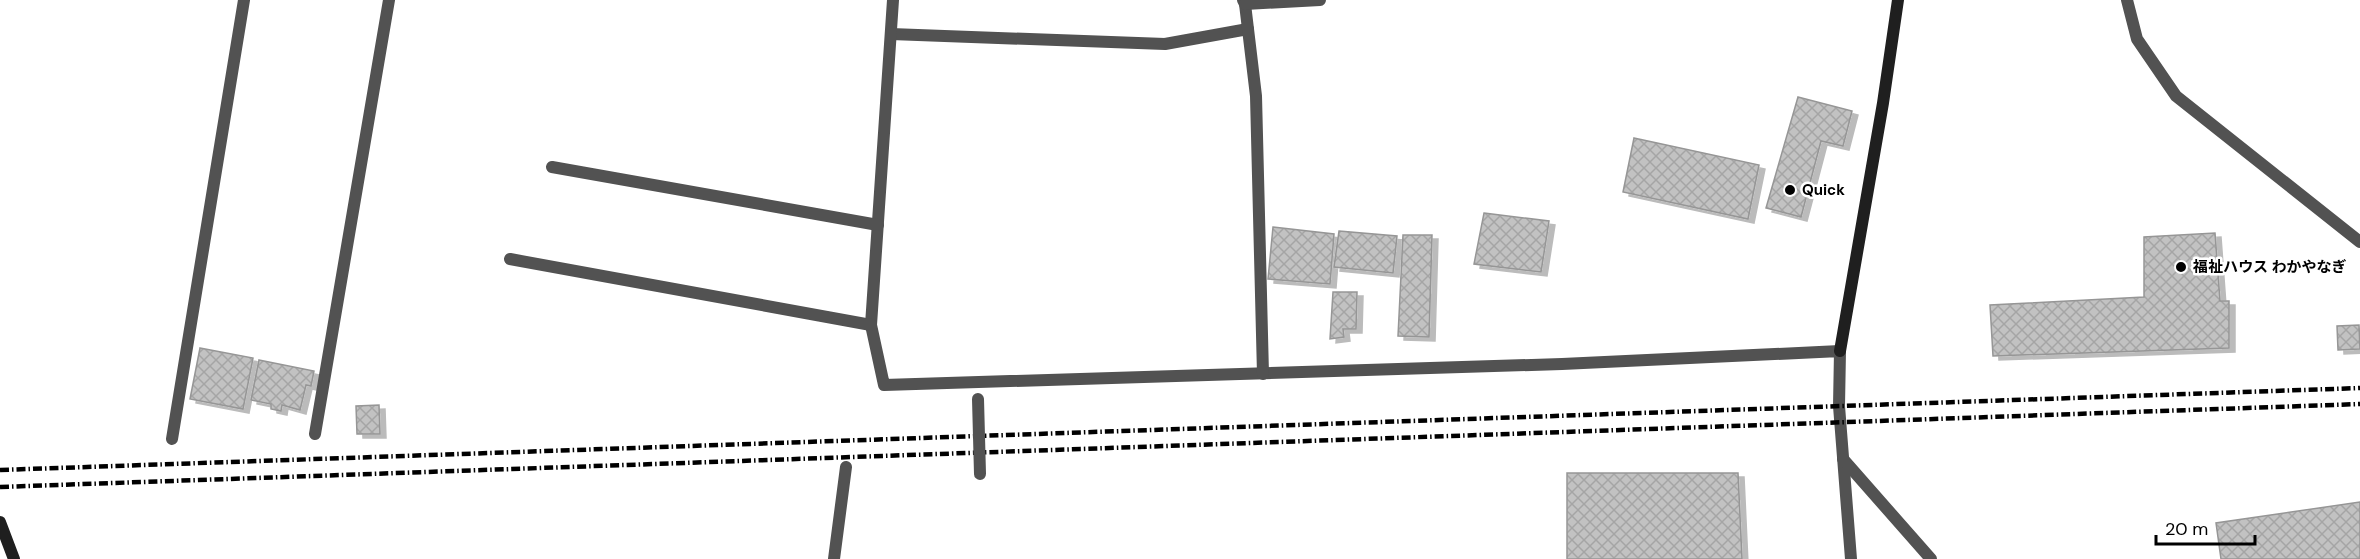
<svg xmlns="http://www.w3.org/2000/svg" width="2360" height="559" font-family="'DM Sans','Noto Sans JP',sans-serif">
<style>
.building{fill:url(#building-cross-hatch);stroke:#969696;stroke-width:1.5;filter:url(#shadow)}
.lines{fill:none;stroke-linecap:round;stroke-linejoin:round}
.lane{stroke:#525252;stroke-width:12}
.street{stroke:#525252;stroke-width:12}
.secondary{stroke:#1f1f1f;stroke-width:12}
.rail{stroke:#000;stroke-width:4.5;stroke-dasharray:9 3 1.5 3;stroke-linecap:butt}
.street-bridge{stroke:#525252;stroke-width:12}
.poi-dot{fill:#000;stroke:#fff;stroke-width:2}
.labels{text-anchor:middle;stroke-width:5;stroke-linejoin:round;paint-order:stroke}
.poi-label{font-size:15px;font-weight:bold;fill:#000;stroke:#fff;text-anchor:start}
</style>
<defs>
<pattern id="building-cross-hatch" width="8" height="8" patternUnits="userSpaceOnUse" patternTransform="scale(1.5)"><rect width="8" height="8" fill="#c2c2c2"/><path d="M0 0l8 8M0 8l8-8" fill="none" stroke="#a5a5a5"/></pattern>
<filter id="shadow"><feDropShadow dx="6" dy="4" stdDeviation="0" flood-color="#0004"/></filter>
</defs>
<rect width="100%" height="100%" fill="#fff"/>
<g class="building">
<polygon points="1798,97 1852,111 1843,146 1821,141 1801,217 1766,208"/>
<polygon points="1634,138 1759,165 1748,219 1623,192"/>
<polygon points="1484,213 1549,221 1541,272 1474,264"/>
<polygon points="1273,227 1334,234 1330,284 1268,279"/>
<polygon points="1339,231 1397,236 1393,273 1334,267"/>
<polygon points="2215,233 2220,301 2229,301 2229,348 1993,356 1990,305 2144,297 2144,237"/>
<polygon points="1403,235 1432,235 1429,337 1398,336"/>
<polygon points="1333,292 1357,292 1356,329 1343,329 1344,337 1330,339"/>
<polygon points="2359,325 2360,349 2338,350 2337,326"/>
<polygon points="200,348 253,358 243,409 190,399"/>
<polygon points="259,360 314,371 311,386 306,385 300,410 282,405 281,411 271,409 271,404 251,400"/>
<polygon points="379,405 380,434 357,434 356,406"/>
<polygon points="1567,473 1738,473 1742,559 1567,559"/>
<polygon points="2360,502 2360,559 2221,559 2216,523"/>
</g>
<g class="lines">
<polyline class="lane" points="891,34 1165,44 1248,29"/>
<g class="street">
<polyline points="893,0 871,325 884,385 1562,364 1840,351 1839,406 1851,559"/>
<polyline points="1243,0 1245,4 1256,96 1263,374"/>
<polyline points="2127,0 2137,39 2176,96 2360,242"/>
<polyline points="1245,4 1320,0"/>
<polyline points="552,167 878,225"/>
<polyline points="510,259 871,325"/>
<polyline points="315,434 389,0"/>
<polyline points="172,439 244,0"/>
<polyline points="1843,459 1931,559"/>
<polyline points="834,559 846,467"/>
</g>
<g class="secondary">
<polyline points="1840,351 1883,103 1898,0"/>
<polyline points="0,522 14,559"/>
</g>
<g class="rail">
<polyline points="0,470 2360,388"/>
<polyline points="0,487 2360,404"/>
</g>
<polyline class="street-bridge" points="978,399 980,474"/>
</g>
<g class="poi-dot">
<circle cx="1790" cy="190" r="6"/>
<circle cx="2181" cy="267" r="6"/>
</g>
<g class="labels">
<g class="poi-label">
<text x="1802" y="195">Quick</text>
<text x="2193" y="272">福祉ハウス わかやなぎ</text>
</g>
</g>
<path d="M2156 535v9h99v-9" fill="none" stroke="#000000" stroke-width="3"/>
<text x="2165" y="535" font-size="18" fill="#000000" stroke="#ffffff" stroke-width="4.5" paint-order="stroke">20 m</text>
</svg>
